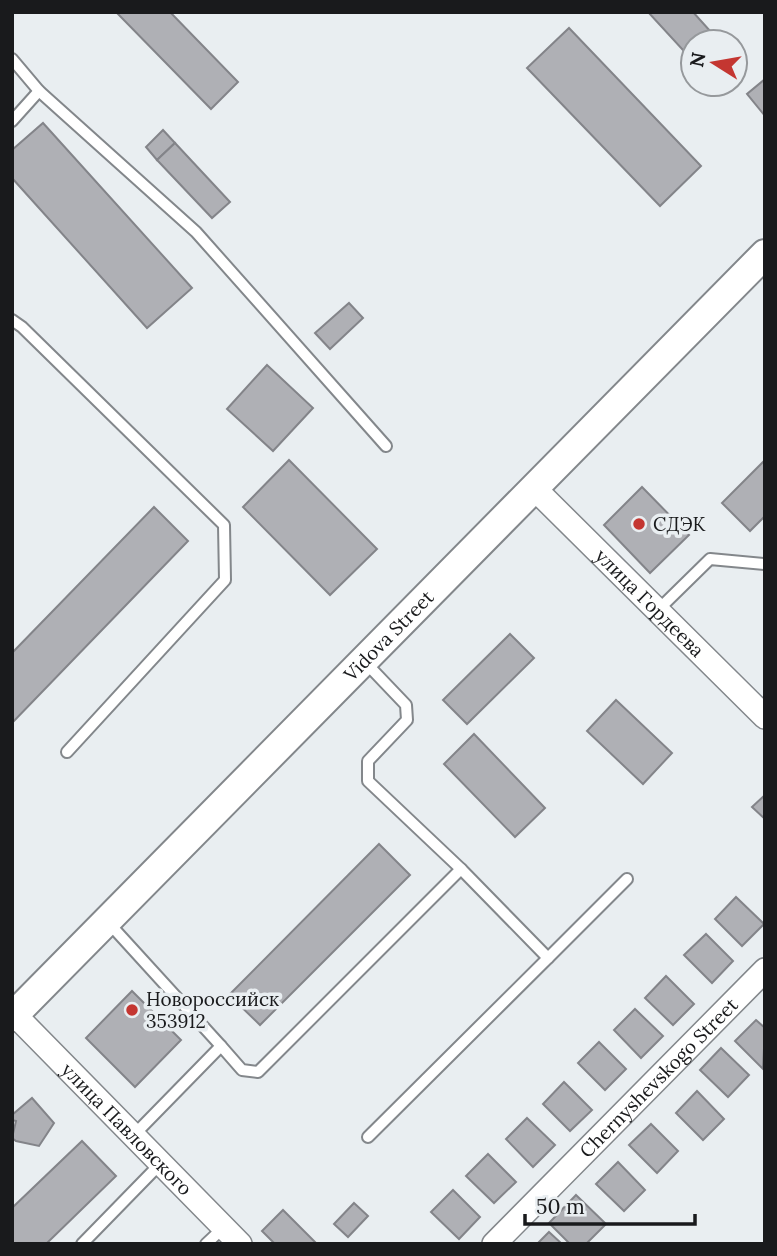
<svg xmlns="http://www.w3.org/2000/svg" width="777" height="1256" font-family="Lora,serif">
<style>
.building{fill:#afb0b5;stroke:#838489;stroke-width:2}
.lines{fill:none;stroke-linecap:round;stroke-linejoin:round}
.service-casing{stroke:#83878b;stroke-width:14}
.minor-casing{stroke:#83878b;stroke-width:26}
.tertiary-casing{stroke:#83878b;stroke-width:32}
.service{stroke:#fff;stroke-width:10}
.minor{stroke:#fff;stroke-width:23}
.tertiary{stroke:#fff;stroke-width:28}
.poi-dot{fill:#c43631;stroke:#e9eef1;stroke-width:2.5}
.labels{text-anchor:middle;stroke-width:7;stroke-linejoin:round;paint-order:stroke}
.poi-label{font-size:19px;fill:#191a1c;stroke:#e9eef1;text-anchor:start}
.street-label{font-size:19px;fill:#191a1c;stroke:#e9eef1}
</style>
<rect width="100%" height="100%" fill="#e9eef1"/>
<g class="building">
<polygon points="116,12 170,12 238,82 211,109"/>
<polygon points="648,12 693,12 720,42 693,42 693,61"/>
<polygon points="569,28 701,166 660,206 527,68"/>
<polygon points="765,79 765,116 747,94"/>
<polygon points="43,123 192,288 147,328 12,178 12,150"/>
<polygon points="163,130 175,143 157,160 146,147"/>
<polygon points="175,143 230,202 212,218 157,160"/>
<polygon points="349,303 363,318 330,349 315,333"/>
<polygon points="267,365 313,408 273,451 227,409"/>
<polygon points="289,460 377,549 330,595 243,507"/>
<polygon points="765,460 765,516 750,531 722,503"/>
<polygon points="642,487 689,535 650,573 604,525"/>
<polygon points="154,507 188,541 12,723 12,653"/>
<polygon points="510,634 534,658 467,724 443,700"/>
<polygon points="616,700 672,753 643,784 587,731"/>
<polygon points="474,734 545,808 515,837 444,764"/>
<polygon points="765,795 765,819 752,807"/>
<polygon points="379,844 410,875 260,1025 229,995"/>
<polygon points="736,897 764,924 742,946 715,919"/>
<polygon points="706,934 733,961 712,983 684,955"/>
<polygon points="666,976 694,1004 673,1025 645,998"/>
<polygon points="132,991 181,1040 135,1087 86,1038"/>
<polygon points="635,1009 663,1036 641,1058 614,1030"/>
<polygon points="756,1020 765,1028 763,1069 735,1041"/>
<polygon points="599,1042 626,1069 605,1090 578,1063"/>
<polygon points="721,1048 749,1075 728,1097 700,1070"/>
<polygon points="564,1082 592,1110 570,1131 543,1104"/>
<polygon points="697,1091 724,1119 703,1140 676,1113"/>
<polygon points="32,1098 54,1123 39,1146 16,1141 12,1138 16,1121 12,1120 12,1115"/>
<polygon points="527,1118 555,1145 533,1167 506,1139"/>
<polygon points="651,1124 678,1151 657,1173 629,1145"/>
<polygon points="82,1141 116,1176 46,1244 12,1244 12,1208"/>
<polygon points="488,1154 516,1182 494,1203 466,1176"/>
<polygon points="618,1162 645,1190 624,1211 596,1184"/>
<polygon points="453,1190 480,1217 459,1239 431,1212"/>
<polygon points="576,1195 606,1224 586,1244 570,1244 549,1223"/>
<polygon points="354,1203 368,1216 348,1237 334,1224"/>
<polygon points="283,1210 315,1242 313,1244 275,1244 262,1231"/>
<polygon points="549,1232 562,1244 537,1244"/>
</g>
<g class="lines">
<g class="service-casing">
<g id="service">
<polyline points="12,59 39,91 196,232 386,446"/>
<polyline points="12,121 39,91"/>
<polyline points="12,320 22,327 224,525 225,580 67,752"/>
<polyline points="657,611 710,559 765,564"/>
<polyline points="364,661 406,705 407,720 368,761 368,781 461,869"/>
<polyline points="107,921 221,1046"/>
<polyline points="548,958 627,879"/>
<polyline points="134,1135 221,1046 242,1070 258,1072 461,869 548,958 368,1137"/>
<polyline points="82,1244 161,1163"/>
<polyline points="206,1244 224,1227"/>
</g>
</g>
<g class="minor-casing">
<g id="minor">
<path id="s1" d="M534,488L765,717"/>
<path id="s2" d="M14,1014L240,1244"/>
<path id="s3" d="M494,1244L765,970"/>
</g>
</g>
<g class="tertiary-casing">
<g id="tertiary">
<path id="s4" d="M12,1017L765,254"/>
</g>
</g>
<use href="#service" class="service"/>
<use href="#minor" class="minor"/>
<use href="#tertiary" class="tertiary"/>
</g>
<g class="poi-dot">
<circle cx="639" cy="524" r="7"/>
<circle cx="132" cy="1010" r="7"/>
</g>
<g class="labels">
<g class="poi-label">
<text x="653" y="531">СДЭК</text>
<text x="146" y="1006">Новороссийск<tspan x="146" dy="22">353912</tspan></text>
</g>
<g class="street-label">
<text dy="7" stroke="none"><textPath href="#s1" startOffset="163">улица Гордеева</textPath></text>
<text dy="7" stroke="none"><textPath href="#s4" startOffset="536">Vidova Street</textPath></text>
<text dy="7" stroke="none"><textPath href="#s3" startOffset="234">Chernyshevskogo Street</textPath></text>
<text dy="7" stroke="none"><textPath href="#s2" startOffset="161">улица Павловского</textPath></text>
</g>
</g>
<rect width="777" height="1256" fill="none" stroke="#191a1c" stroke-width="28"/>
<g transform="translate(714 63) rotate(281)"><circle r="33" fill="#e9eef1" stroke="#96999c" stroke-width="2"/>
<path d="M0-5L12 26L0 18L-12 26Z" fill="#c43631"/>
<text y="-10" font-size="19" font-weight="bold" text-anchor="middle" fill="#191a1c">N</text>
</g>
<path d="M525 1214v10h170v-10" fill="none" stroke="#191a1c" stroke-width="3.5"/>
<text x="536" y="1214" font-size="21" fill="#191a1c" stroke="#e9eef1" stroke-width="5" paint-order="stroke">50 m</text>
</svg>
